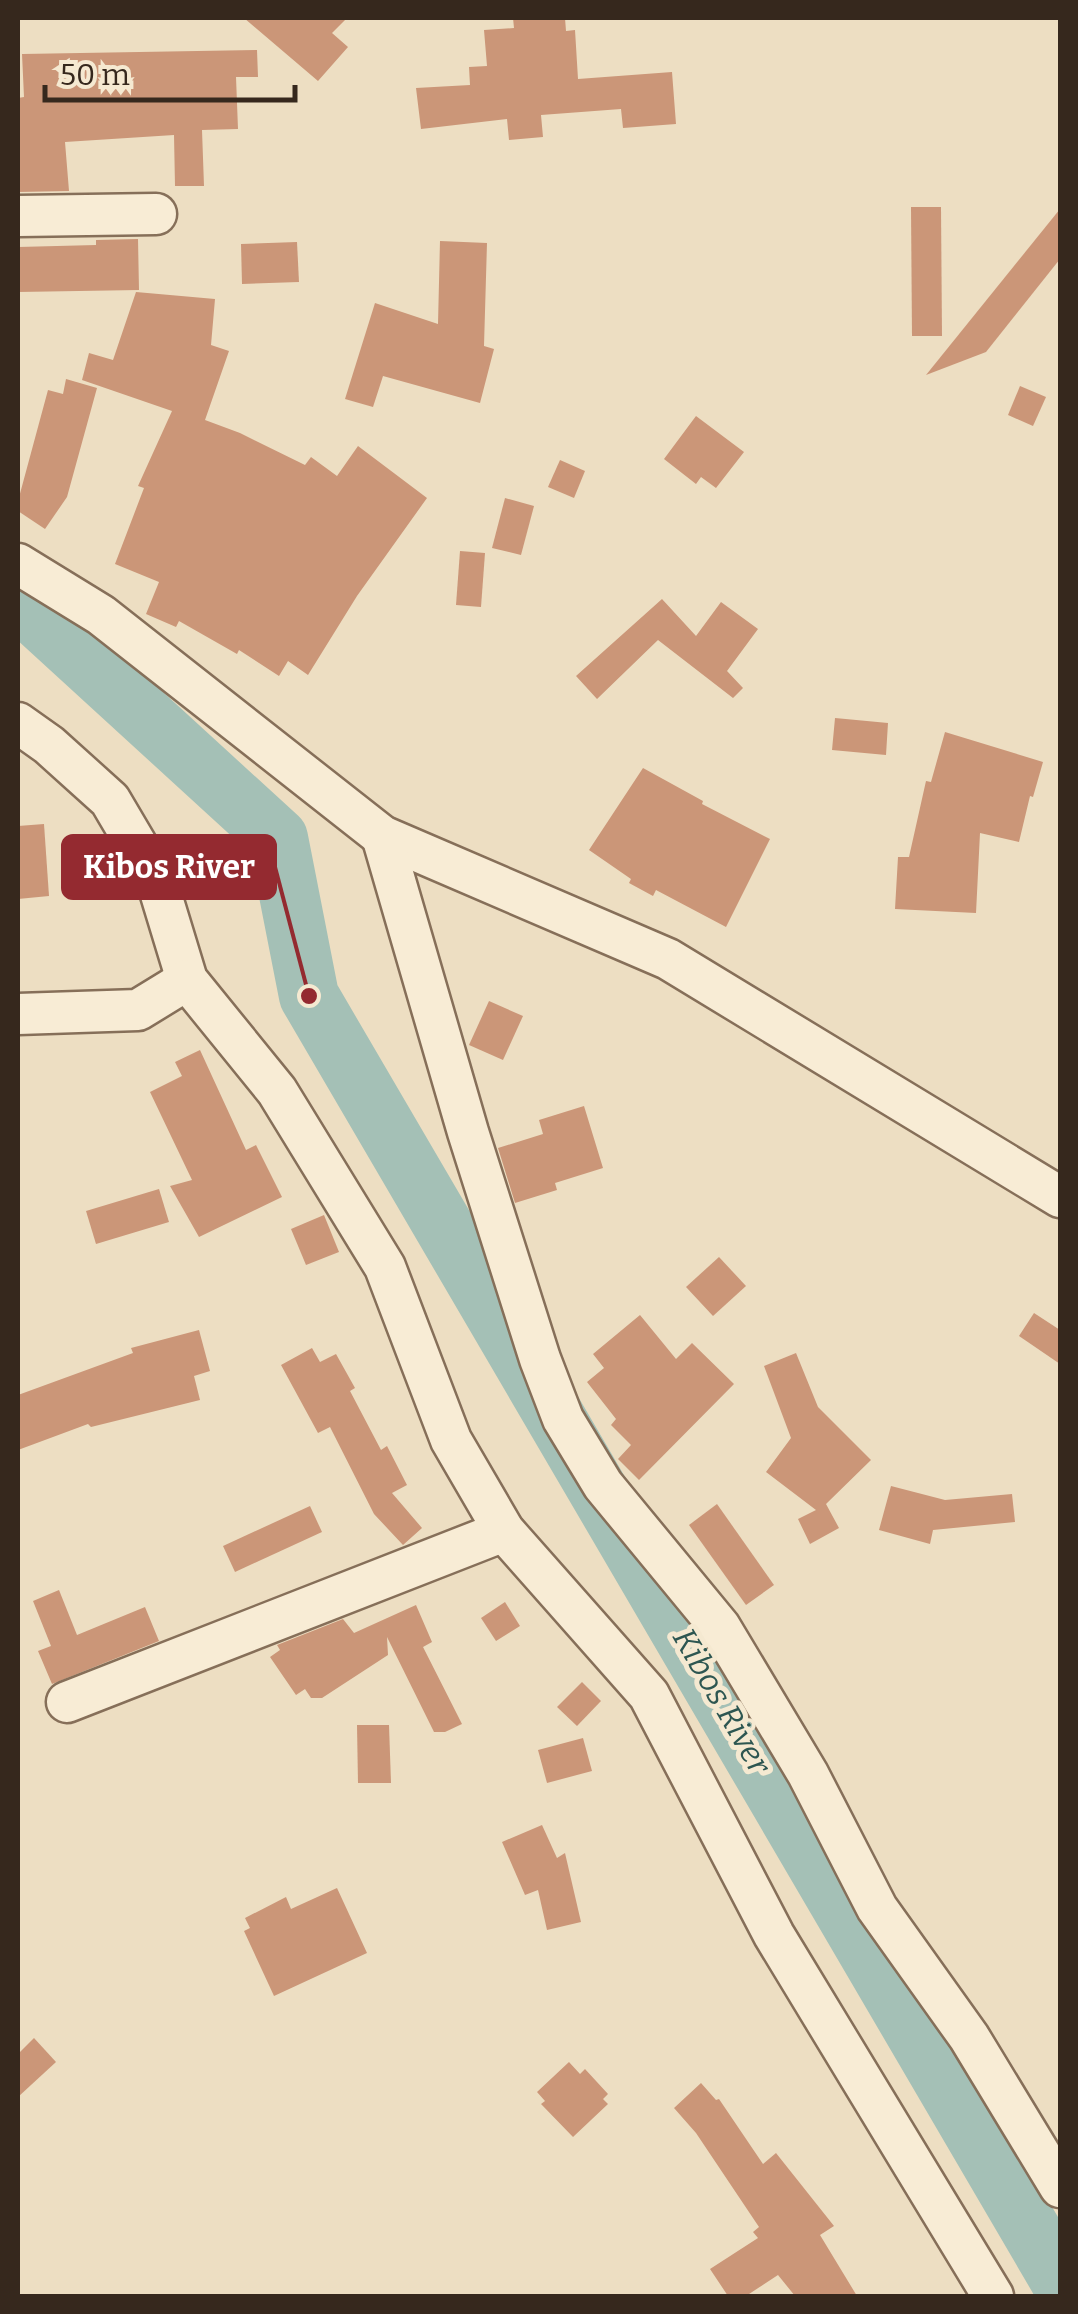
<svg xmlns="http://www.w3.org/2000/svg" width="1078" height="2314" font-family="Bitter,serif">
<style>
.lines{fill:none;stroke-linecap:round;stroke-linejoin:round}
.river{stroke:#a4c0b6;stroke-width:60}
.building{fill:#cb9678}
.minor-casing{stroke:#866f59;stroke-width:45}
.minor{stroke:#f8ecd5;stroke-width:40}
.labels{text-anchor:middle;stroke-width:10;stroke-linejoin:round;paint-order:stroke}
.water-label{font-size:32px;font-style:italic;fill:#2d5651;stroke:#f5e9d1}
.leader{fill:none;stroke:#942a30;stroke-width:4}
.callout-dot{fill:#942a30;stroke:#f5e9d1;stroke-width:4}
.callout{fill:#942a30;stroke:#942a30;stroke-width:4}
.callout-label{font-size:32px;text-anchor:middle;font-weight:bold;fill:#fff}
</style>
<rect width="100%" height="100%" fill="#eddec2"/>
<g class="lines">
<polyline class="river" points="18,600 278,838 309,996 1060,2280"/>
</g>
<g class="building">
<polygon points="244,18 347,18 332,33 348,47 318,81"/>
<polygon points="513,18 565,18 566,31 575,30 578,79 672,72 676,124 623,128 621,109 541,115 543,137 509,140 507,119 421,129 416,88 470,85 469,67 487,66 484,30 514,28"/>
<polygon points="257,50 258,77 236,77 238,129 202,130 204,186 175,186 174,135 65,142 69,191 18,192 18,98 24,97 22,54"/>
<polygon points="911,207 941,207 942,336 912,336"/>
<polygon points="1060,209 1060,259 986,352 926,375"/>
<polygon points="138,239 139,290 18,292 18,247 96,245 96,240"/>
<polygon points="440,241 487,243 484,346 494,349 480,403 383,376 373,407 345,399 375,303 438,324"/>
<polygon points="297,242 299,282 242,284 241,244"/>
<polygon points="136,292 215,299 211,345 229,351 205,420 240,433 305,465 311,457 337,476 358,446 427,498 357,596 308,675 288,661 279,676 239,650 237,654 179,621 176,627 146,614 159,582 115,564 144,488 138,486 172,411 82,380 89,353 113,360"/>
<polygon points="66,379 97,388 67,497 45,529 18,511 18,501 48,390 63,394"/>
<polygon points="1020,386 1046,397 1033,426 1008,415"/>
<polygon points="696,416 744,452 716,488 701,477 696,484 664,459"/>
<polygon points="560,460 585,471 574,498 548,487"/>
<polygon points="505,498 534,506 521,555 492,548"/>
<polygon points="460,551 485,553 481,607 456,605"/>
<polygon points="662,599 696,636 721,602 758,629 727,671 743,688 733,698 658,640 597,699 576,676"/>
<polygon points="835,718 888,723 886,755 832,750"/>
<polygon points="945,732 1043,762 1033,797 1030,796 1019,842 980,833 976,913 895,909 898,857 909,857 926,781 931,782"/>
<polygon points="643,768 703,801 702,804 770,839 726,927 656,890 653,896 629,883 631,879 589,850"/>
<polygon points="44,824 49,896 18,899 18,826"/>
<polygon points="489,1001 523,1016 503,1060 469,1045"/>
<polygon points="200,1050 246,1150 256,1145 282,1197 199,1237 170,1186 192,1180 150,1092 182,1076 175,1062"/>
<polygon points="584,1106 603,1168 555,1183 557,1190 515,1203 498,1148 543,1134 539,1120"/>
<polygon points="159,1189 169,1222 96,1244 86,1211"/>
<polygon points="324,1215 339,1252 306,1265 291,1229"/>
<polygon points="719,1257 746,1286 713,1316 686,1287"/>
<polygon points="1034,1313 1060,1330 1060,1364 1019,1336"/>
<polygon points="640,1315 676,1359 692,1343 734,1384 639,1480 618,1459 631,1445 611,1425 616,1419 587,1382 604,1368 593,1354"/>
<polygon points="199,1330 210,1371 194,1376 200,1400 91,1427 88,1424 18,1450 18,1395 133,1353 131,1348"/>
<polygon points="312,1348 320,1362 336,1354 355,1388 350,1391 381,1450 387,1446 407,1485 392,1493 422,1528 403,1545 374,1514 330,1427 318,1433 281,1365"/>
<polygon points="796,1353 818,1407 871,1460 826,1504 839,1528 810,1544 798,1519 816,1510 766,1472 791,1438 764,1366"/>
<polygon points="891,1486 945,1500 1012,1494 1015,1522 933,1530 930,1544 879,1530"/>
<polygon points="717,1504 774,1585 746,1605 689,1525"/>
<polygon points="310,1506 322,1532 235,1572 223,1546"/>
<polygon points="59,1590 77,1635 145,1607 159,1641 52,1684 38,1651 51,1646 33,1601"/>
<polygon points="505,1602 520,1626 496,1641 481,1618"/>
<polygon points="416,1605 432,1642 423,1647 462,1724 445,1732 434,1732 387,1637 388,1655 322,1698 311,1698 305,1689 296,1695 270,1657 280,1650 277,1645 343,1619 354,1633"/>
<polygon points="582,1682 601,1701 577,1726 557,1707"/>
<polygon points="357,1725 389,1725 391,1783 358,1783"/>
<polygon points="583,1738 592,1771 547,1783 538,1750"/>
<polygon points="542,1825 557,1858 565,1853 581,1922 547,1930 538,1890 525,1895 502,1842"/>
<polygon points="337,1888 367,1953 274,1996 244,1931 250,1928 245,1918 286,1897 291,1909"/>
<polygon points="34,2038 56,2062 18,2097 18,2054"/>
<polygon points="569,2062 580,2074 585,2069 608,2094 603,2099 608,2104 573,2137 541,2104 545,2101 537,2092"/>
<polygon points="701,2083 716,2100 719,2099 763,2164 776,2153 834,2226 820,2235 857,2296 795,2296 778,2275 746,2296 728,2296 710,2269 758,2238 753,2232 759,2227 696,2133 674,2108"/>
</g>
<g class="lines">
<g class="minor-casing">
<g id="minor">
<polyline points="18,216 156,214"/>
<polyline points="18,564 101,615 382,836 668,959 1060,1197"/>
<polyline points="18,723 49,745 110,800 156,878 187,980 277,1091 385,1267 451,1440 504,1531 649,1695 774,1935 993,2296"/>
<polyline points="382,836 468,1132 540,1359 563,1419 603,1485 720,1627 808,1774 877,1908 969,2037 1060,2187"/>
<polyline points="18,1014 138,1010 187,980"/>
<polyline points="67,1702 504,1531"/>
</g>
</g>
<use href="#minor" class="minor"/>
</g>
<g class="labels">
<g class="water-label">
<text transform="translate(722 1701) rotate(60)" y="11">Kibos River</text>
</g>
</g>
<path class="leader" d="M309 996L275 867"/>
<circle class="callout-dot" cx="309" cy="996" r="10"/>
<rect class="callout" x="63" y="836" width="212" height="62" rx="10"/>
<g class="callout-label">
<text x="169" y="878">Kibos River</text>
</g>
<rect width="1078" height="2314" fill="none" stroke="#36281d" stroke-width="40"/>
<path d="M45 85v15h250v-15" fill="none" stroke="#36281d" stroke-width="5"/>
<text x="60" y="85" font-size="30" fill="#36281d" stroke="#f5e9d1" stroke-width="8" paint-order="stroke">50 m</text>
</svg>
